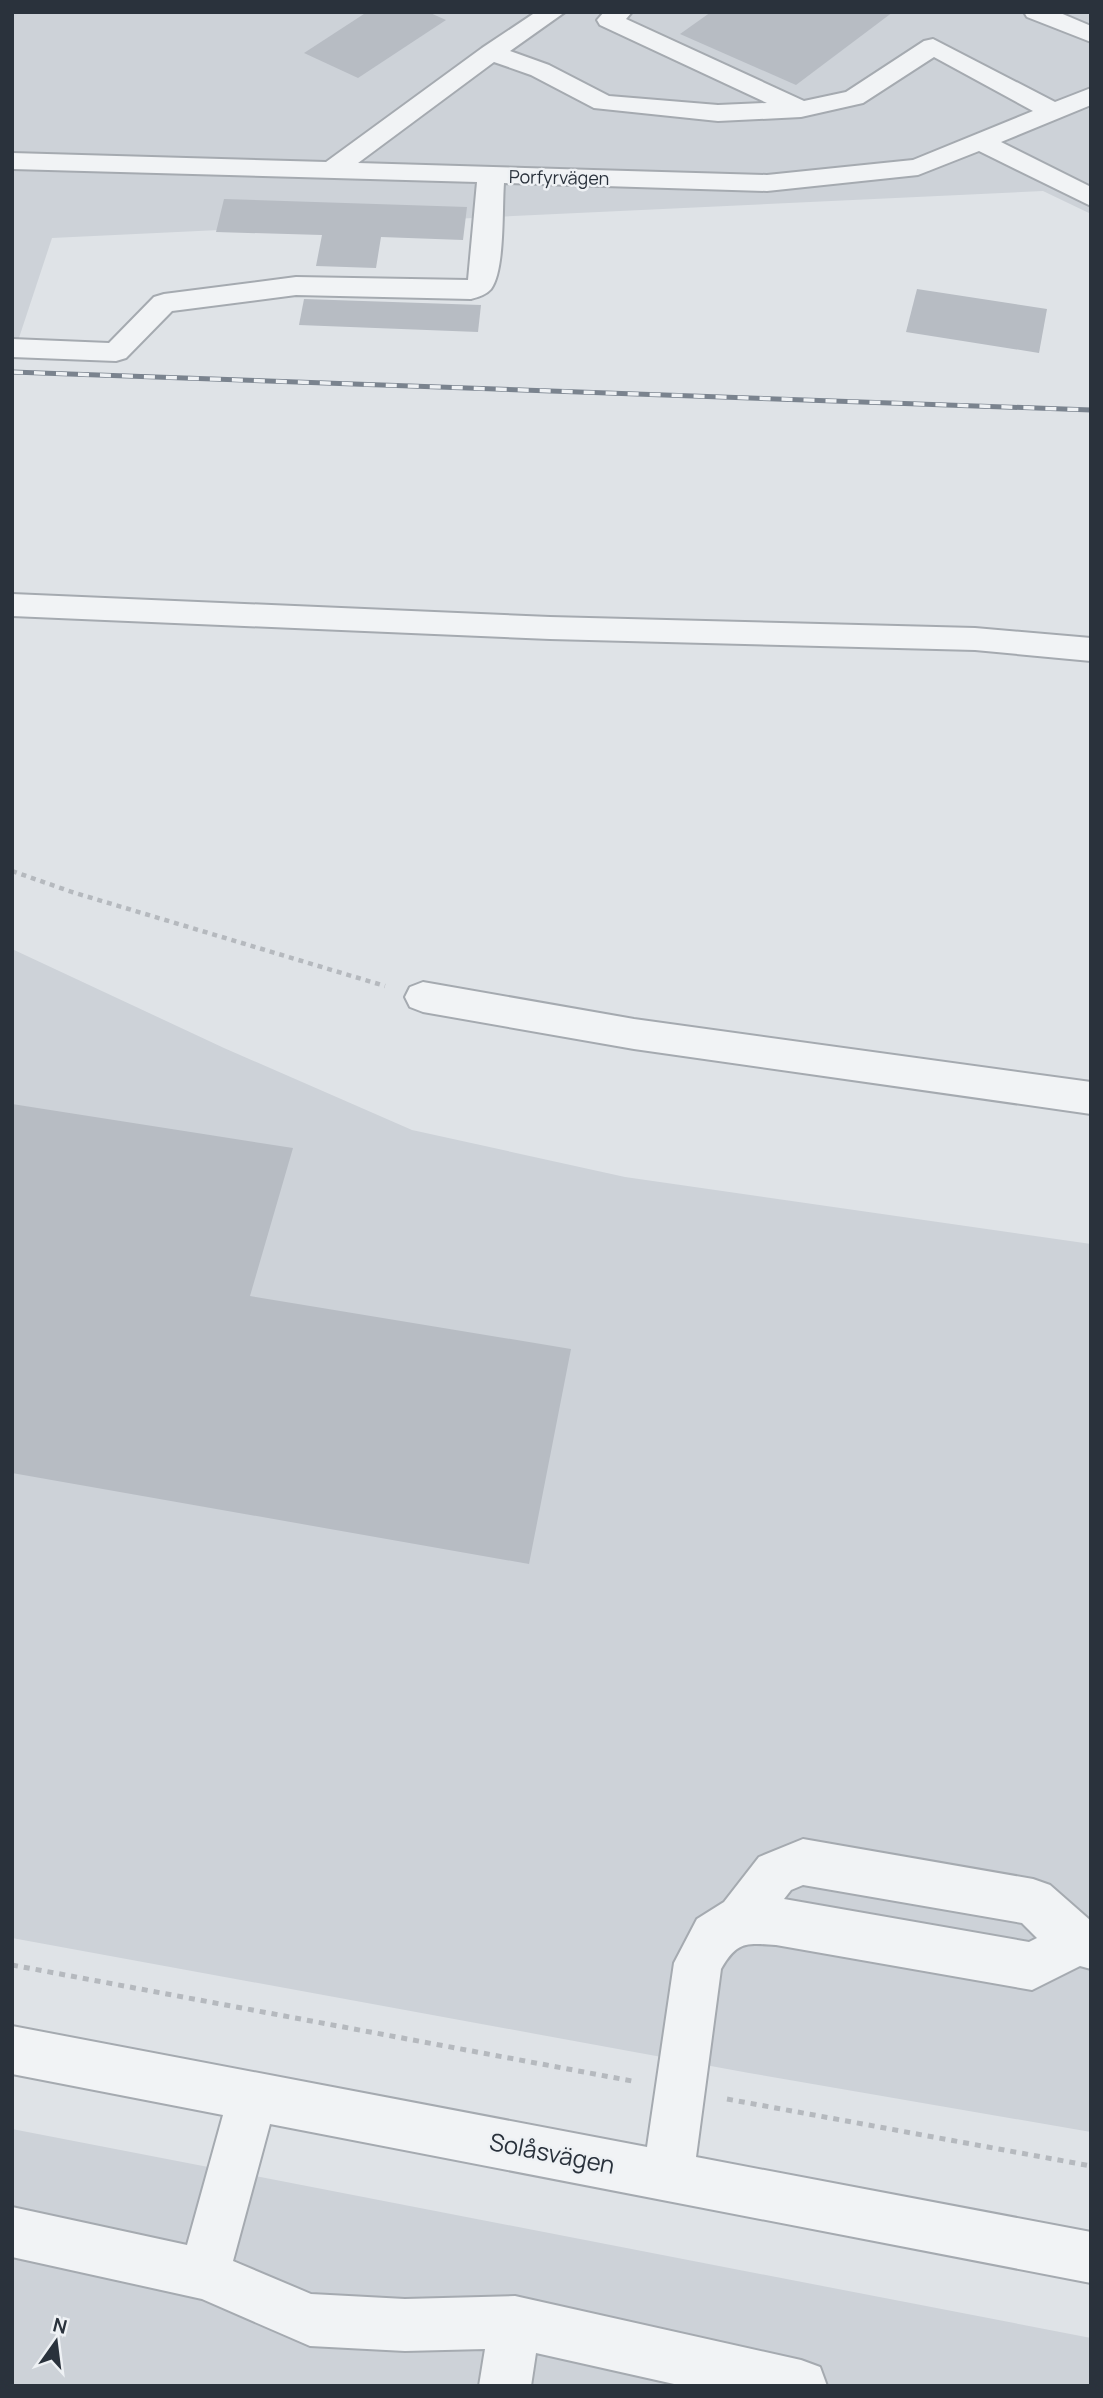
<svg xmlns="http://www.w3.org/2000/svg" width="1103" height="2398" font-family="Manrope,sans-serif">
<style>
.built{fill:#cdd2d8}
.building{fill:#b7bcc3}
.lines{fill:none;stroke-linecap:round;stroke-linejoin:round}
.minor-casing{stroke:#a5aab0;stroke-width:4}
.path-far1{stroke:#b5b9be;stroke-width:4.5;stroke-dasharray:5 5;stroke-linecap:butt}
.path{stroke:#b5b9be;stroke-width:5;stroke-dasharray:6 6;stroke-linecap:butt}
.minor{fill:#f1f3f5;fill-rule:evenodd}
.rail-casing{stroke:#7a838e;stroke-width:5}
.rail{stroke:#eef1f4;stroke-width:3.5;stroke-dasharray:11;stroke-linecap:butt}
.labels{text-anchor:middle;stroke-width:5;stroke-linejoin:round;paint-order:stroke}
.far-street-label{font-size:18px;fill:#2a323c;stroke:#eef1f4}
.near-street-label{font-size:24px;fill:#2a323c;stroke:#eef1f4}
</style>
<rect width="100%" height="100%" fill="#dfe3e7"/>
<g class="built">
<polygon points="12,12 1091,12 1091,214 1043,191 52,238 12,359"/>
<polygon points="12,949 224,1048 412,1130 625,1177 1091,1244 1091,2132 749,2073 12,1938"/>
<polygon points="12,2129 1091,2338 1091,2386 12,2386"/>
</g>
<g class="building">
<polygon points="367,12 428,12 446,20 358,78 304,53"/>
<polygon points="711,12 893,12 796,85 680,34"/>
<polygon points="224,199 467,207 463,240 381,237 376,268 316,266 322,235 216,232"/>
<polygon points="917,289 1047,309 1039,353 906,332"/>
<polygon points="304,299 481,305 478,332 299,325"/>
<polygon points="12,1104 293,1148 250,1296 571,1349 529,1564 12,1473"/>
</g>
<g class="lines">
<g class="minor-casing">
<g id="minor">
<path d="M536,12H565L510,51L549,65L609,96L718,105L767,103L600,25L597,20L604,12H632L626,19L804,101L846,92L924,41L933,39L1055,102L1091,88V105L1001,142L1091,187V206L979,151L918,175L767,191L504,183C502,209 505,270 491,289C486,295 478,297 471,299L296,295L172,311L126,358L116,361L12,357V339L109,343L154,297L164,294L296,277L468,280L477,182L12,169V153L326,162L482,48ZM934,57L1033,111L913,160L767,175L358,163L494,62L531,75L594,108L718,121L801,117L863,103Z"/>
<polygon points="1024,12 1058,12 1091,26 1091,42 1027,17"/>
<polygon points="12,594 550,617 975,628 1091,638 1091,661 975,650 550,639 12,616"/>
<polygon points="423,982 634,1019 1091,1082 1091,1114 634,1049 423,1012 410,1007 405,997 410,987"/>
<path d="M803,1839L1033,1879L1050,1885L1091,1921V1969L1080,1966L1032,1990L776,1945C746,1943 737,1941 721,1969L696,2157L1091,2232V2283L270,2124L233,2261L311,2294L405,2299L515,2296L801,2360L820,2367L827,2386H683L536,2353L531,2386H479L485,2349L405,2351L310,2346L202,2299L12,2257V2207L187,2245L223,2115L12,2074V2026L647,2147L674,1963L697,1919L724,1902L759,1857ZM803,1885L1022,1923L1037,1938L1029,1942L784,1899L791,1890Z"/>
</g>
</g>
<polyline class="path-far1" points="12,871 72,892 385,986"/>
<g class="path">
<polyline points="12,1965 632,2081"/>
<polyline points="727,2099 1091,2166"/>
</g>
<use href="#minor" class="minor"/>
<g class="rail-casing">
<polyline id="rail" points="12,372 1091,410"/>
</g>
<use href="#rail" class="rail"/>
</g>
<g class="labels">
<g class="far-street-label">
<text transform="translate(559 178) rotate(1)" y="6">Porfyrvägen</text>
</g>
<g class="near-street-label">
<text transform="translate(552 2154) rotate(11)" y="8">Solåsvägen</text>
</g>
</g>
<rect width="1103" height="2398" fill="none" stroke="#2a323c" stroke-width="28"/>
<g transform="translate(56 2342) rotate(14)" stroke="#eef1f4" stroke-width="5" paint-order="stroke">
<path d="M0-5L12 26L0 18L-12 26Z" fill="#2a323c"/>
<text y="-10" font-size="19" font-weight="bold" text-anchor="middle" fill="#2a323c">N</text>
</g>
</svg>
